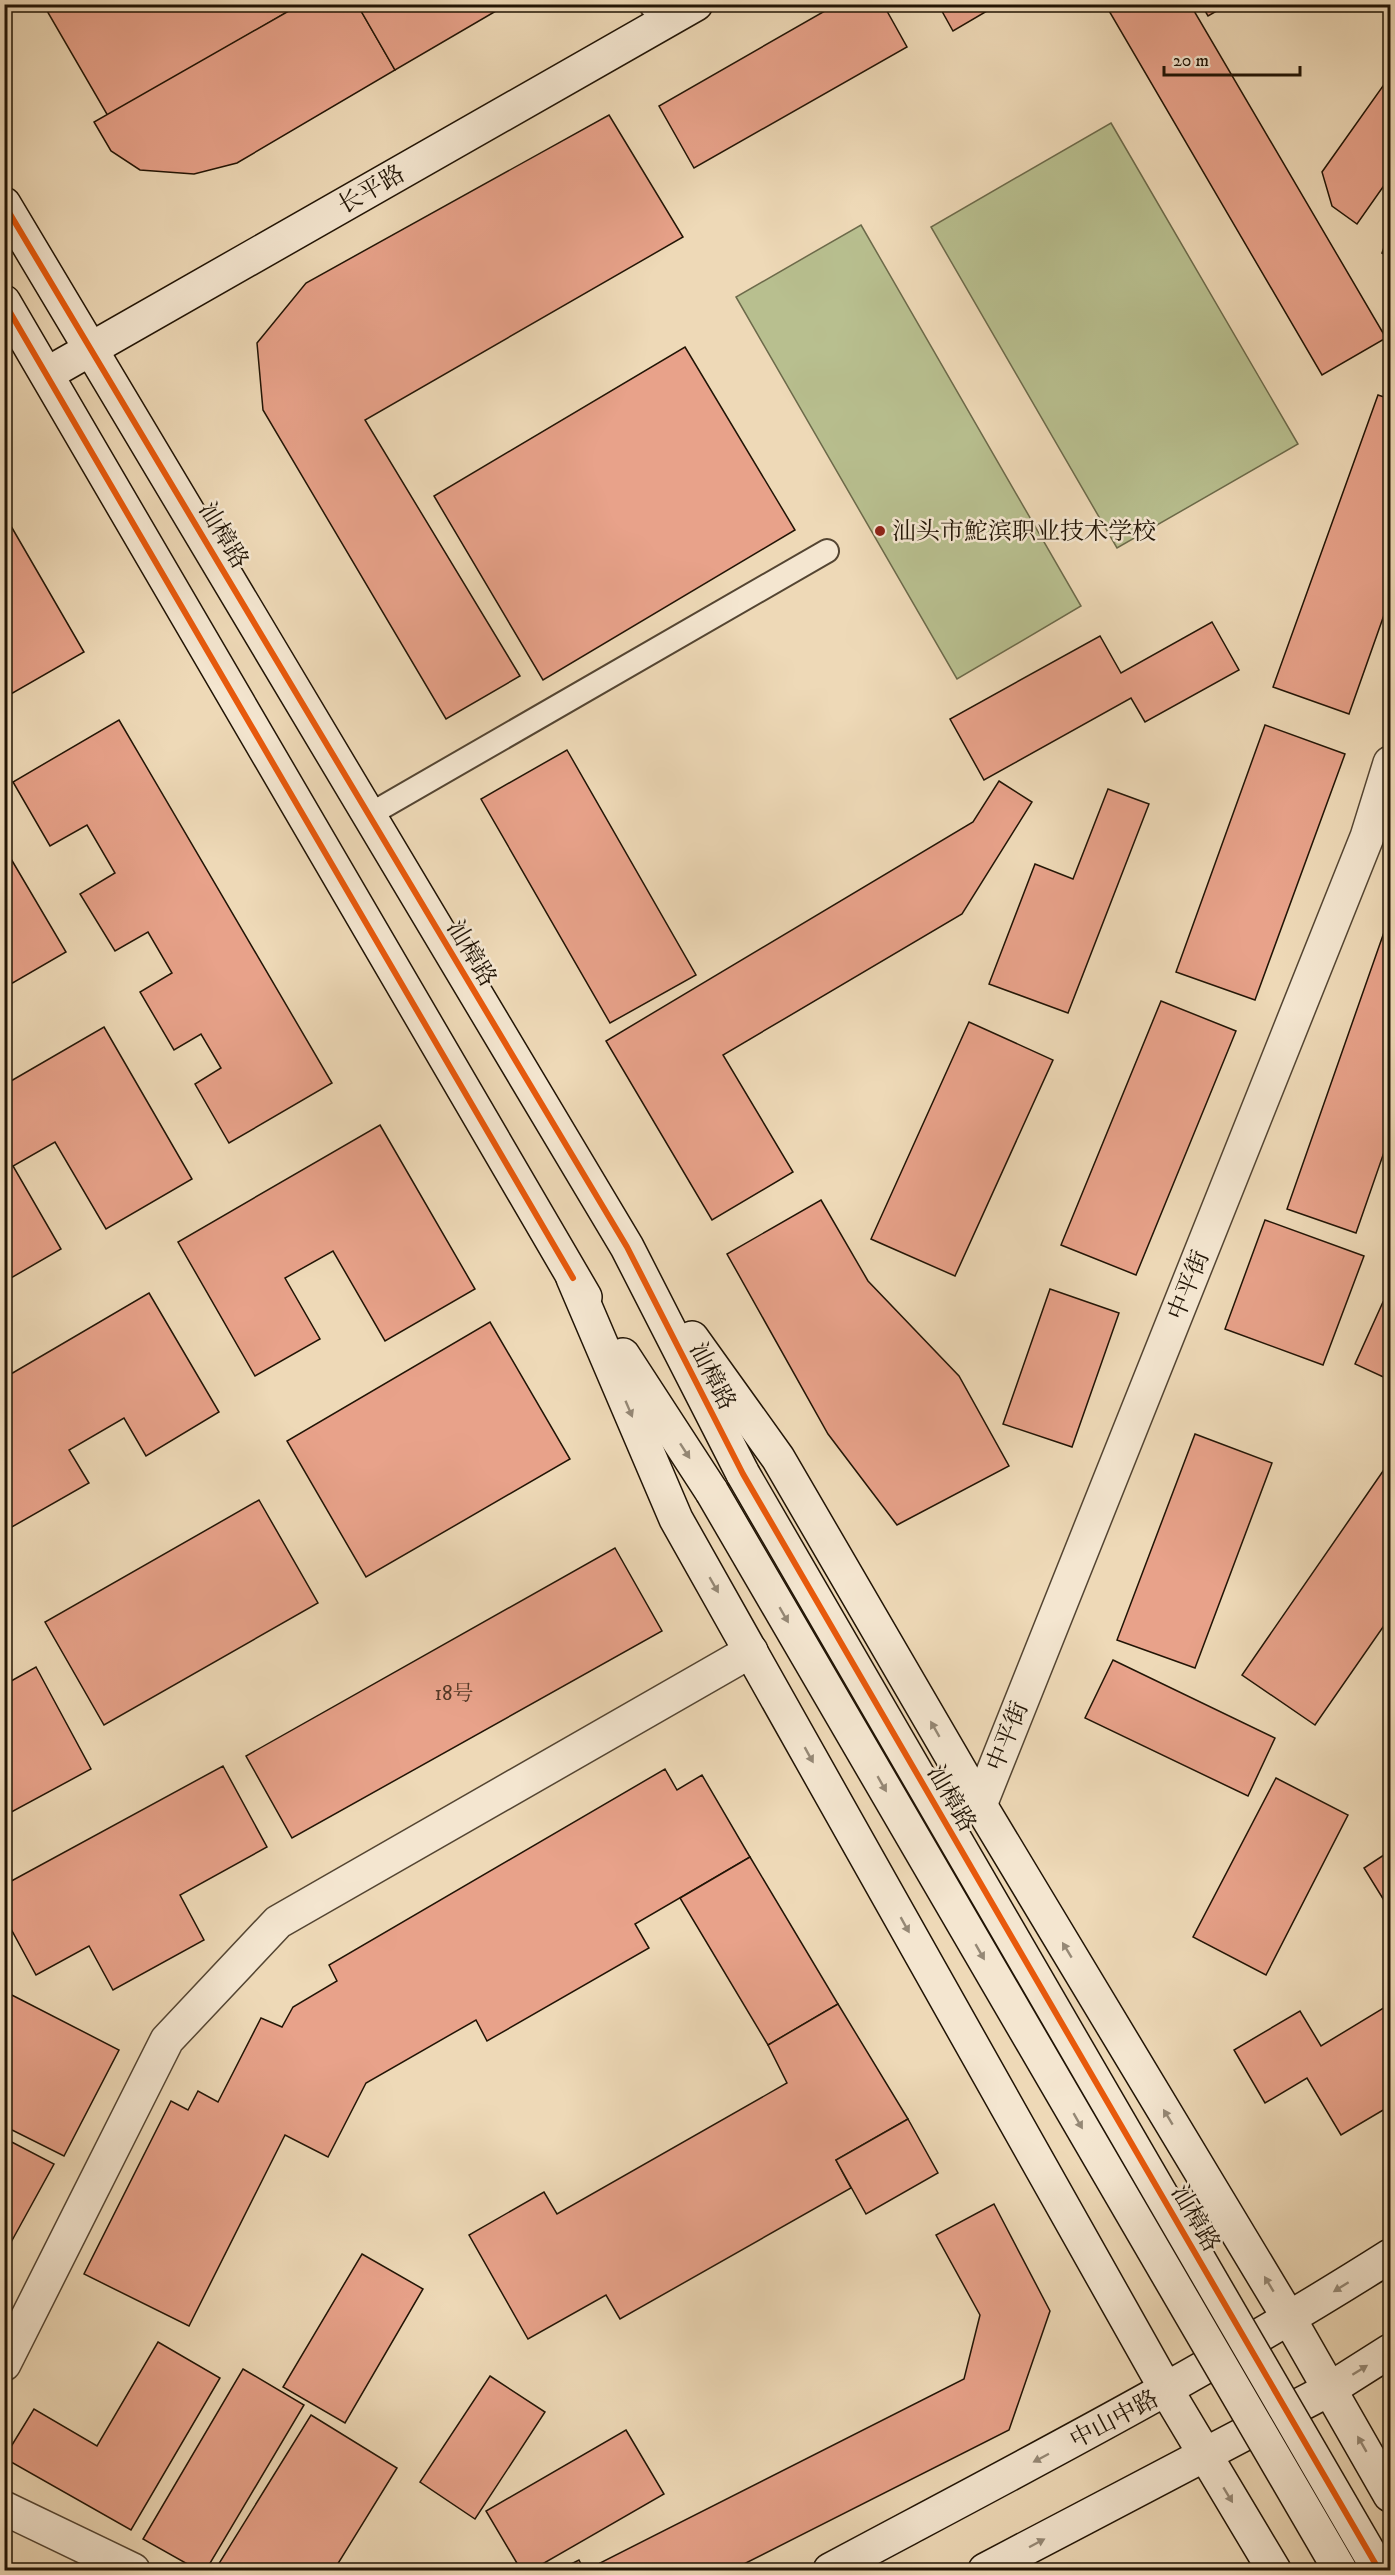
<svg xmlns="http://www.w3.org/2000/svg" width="1395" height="2575" font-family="'IM FELL DW Pica','Noto Serif SC',serif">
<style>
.green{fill:#b8bf8f;stroke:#6c6a4a;stroke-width:1.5}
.building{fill:#e8a28a;stroke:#211405;stroke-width:1.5}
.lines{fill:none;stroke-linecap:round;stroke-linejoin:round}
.lane-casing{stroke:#544532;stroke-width:26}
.street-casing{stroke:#544532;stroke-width:36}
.secondary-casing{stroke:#211405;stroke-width:36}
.lane{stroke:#f4e6d0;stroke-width:22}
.street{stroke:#f4e6d0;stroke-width:33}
.secondary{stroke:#f4e6d0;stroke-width:33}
.secondary-bridge-casing{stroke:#211405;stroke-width:36;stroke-linecap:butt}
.secondary-bridge{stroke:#f4e6d0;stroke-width:33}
.cycleway-casing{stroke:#f4e6d0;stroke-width:10}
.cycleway{stroke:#e8590c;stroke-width:6}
.oneway{fill:#958875}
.poi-dot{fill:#8f2418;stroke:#f4e6d0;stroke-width:2}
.labels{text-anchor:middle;stroke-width:5;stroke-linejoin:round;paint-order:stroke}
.number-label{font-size:21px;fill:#533826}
.street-label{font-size:24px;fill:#211405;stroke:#f4e6d0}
.poi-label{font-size:24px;fill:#211405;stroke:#f4e6d0;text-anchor:start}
</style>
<rect width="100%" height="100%" fill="#eed9b7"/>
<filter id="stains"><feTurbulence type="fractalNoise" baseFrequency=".00333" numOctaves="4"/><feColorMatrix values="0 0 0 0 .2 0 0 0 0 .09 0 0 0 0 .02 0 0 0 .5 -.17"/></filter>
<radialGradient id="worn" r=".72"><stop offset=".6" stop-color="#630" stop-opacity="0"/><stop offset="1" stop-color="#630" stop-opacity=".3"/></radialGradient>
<g class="green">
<polygon points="1111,123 1298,444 1117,548 931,227"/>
<polygon points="861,225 1081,606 957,679 736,297"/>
</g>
<g class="building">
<polygon points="43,4 301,4 108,116"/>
<polygon points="301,4 357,4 395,70 237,163 194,174 140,170 111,151 94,122"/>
<polygon points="357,4 508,4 395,70"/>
<polygon points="837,4 883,4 907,47 694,168 659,106"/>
<polygon points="938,4 999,4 953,31"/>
<polygon points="1105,4 1190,4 1386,338 1322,375"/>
<polygon points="1201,4 1229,4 1208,16"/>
<polygon points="1390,76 1390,177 1357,224 1332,206 1322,172"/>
<polygon points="609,115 683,237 365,420 520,676 446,719 263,410 257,343 306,283"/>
<polygon points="1390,230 1390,257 1382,253"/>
<polygon points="685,347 795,530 543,680 434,496"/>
<polygon points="1378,395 1390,399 1390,598 1349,714 1273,687"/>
<polygon points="4,514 84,652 4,698"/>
<polygon points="1212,622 1239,670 1145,722 1131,698 984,780 950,719 1100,636 1121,673"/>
<polygon points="119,720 332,1083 229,1143 195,1084 221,1068 201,1034 174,1050 140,992 172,973 148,932 115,951 80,894 115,873 87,825 50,846 13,782"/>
<polygon points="1265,725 1345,754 1255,1000 1176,972"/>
<polygon points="567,750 696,975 610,1023 481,799"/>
<polygon points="999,781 1032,802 962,914 723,1055 793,1172 712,1220 606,1041 973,822"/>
<polygon points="1108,789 1149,804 1068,1013 989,984 1035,864 1073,879"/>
<polygon points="4,847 66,952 4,988"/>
<polygon points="1389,918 1390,1135 1356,1233 1287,1209"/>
<polygon points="1161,1001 1236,1031 1136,1275 1061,1245"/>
<polygon points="969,1022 1053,1060 955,1276 871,1239"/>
<polygon points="104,1027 192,1179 106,1229 55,1142 13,1166 61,1249 4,1282 4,1085"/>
<polygon points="380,1125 475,1289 385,1341 333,1251 285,1278 320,1339 255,1376 178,1242"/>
<polygon points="821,1200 868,1281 959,1376 1009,1466 897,1525 828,1434 727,1254"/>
<polygon points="1265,1220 1364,1256 1323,1365 1225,1329"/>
<polygon points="1050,1289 1119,1313 1072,1447 1003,1424"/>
<polygon points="149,1293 219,1412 146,1456 124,1418 69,1450 89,1483 10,1528 4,1518 4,1378"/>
<polygon points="1383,1302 1390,1305 1390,1380 1355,1364"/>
<polygon points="490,1322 570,1459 366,1577 287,1441"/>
<polygon points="1195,1434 1272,1463 1195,1668 1117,1640"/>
<polygon points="1390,1461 1390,1617 1315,1725 1242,1675"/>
<polygon points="259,1500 318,1603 104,1725 45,1622"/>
<polygon points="615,1548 662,1631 292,1838 246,1756"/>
<polygon points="1113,1660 1275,1738 1248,1796 1085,1718"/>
<polygon points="36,1667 91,1769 4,1816 4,1685"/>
<polygon points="223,1766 267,1847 180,1895 204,1940 113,1990 89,1946 36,1975 4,1916 4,1885"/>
<polygon points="665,1769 677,1790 702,1775 750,1857 635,1924 649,1948 487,2041 476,2020 366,2083 328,2157 285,2135 189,2326 84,2274 171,2101 188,2110 198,2091 218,2102 261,2018 282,2027 293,2007 337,1981 329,1965"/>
<polygon points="1276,1778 1348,1815 1266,1975 1193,1937"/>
<polygon points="1390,1851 1390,1910 1364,1868"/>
<polygon points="750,1857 838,2004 768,2045 680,1898"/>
<polygon points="4,1991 119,2050 64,2156 4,2126"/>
<polygon points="838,2004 908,2119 836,2160 851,2188 620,2319 606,2295 528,2339 469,2235 544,2192 557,2214 787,2083 768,2045"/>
<polygon points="1390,2004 1390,2106 1341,2135 1307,2078 1265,2103 1234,2050 1300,2011 1321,2046"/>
<polygon points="908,2119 938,2173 866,2214 836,2160"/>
<polygon points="4,2138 54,2164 4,2255"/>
<polygon points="994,2204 1050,2311 1009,2430 732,2570 604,2570 600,2563 964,2379 980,2315 936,2235"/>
<polygon points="362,2254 423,2289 345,2423 283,2387"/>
<polygon points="158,2342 220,2378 131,2530 4,2458 34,2409 97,2446"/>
<polygon points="243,2369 304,2405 206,2570 198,2570 143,2539"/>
<polygon points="490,2376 545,2412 475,2519 420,2482"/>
<polygon points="311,2415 397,2468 334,2570 215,2570"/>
<polygon points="626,2430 664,2494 532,2570 521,2570 486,2511"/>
<polygon points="579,2560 584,2570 559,2570"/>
<polygon points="4,2562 22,2570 4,2570"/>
</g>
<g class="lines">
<g class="lane-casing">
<g id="lane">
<polyline points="651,4 652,7"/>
<polyline points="369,815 827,551"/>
</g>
</g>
<g class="street-casing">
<g id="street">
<polyline points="980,1805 1367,837 1390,763"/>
<polyline points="4,2364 167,2040 278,1922 751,1651"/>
<polyline points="4,2508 133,2570"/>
</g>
</g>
<g class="secondary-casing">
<g id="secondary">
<polyline points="4,204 627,1247 743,1474"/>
<polyline points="4,302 585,1297"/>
<polyline points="47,374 696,4"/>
<polyline points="573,1278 676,1519 1167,2391 1274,2570"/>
<polyline points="692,1338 778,1458 980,1805 1290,2320 1390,2495"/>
<polyline points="623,1355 712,1492"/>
<path d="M830,2570C1019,2469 1209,2371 1390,2256"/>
<polyline points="985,2570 1330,2389 1390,2351"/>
</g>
</g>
<use href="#lane" class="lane"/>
<use href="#street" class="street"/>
<use href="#secondary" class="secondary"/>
<g class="secondary-bridge-casing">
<g id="secondary-bridge">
<polyline points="743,1474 1379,2570"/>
<polyline points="712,1492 1340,2570"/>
</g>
</g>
<use href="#secondary-bridge" class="secondary-bridge"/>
<g class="cycleway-casing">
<g id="cycleway">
<polyline points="4,204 627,1247 743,1474 1379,2570"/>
<polyline points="4,302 573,1278"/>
</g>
</g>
<use href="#cycleway" class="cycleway"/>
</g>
<defs><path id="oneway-solid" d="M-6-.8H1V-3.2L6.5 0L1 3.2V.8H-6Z" transform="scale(1.5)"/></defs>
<g class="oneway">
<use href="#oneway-solid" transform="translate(629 1409) rotate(67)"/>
<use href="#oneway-solid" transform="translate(685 1451) rotate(57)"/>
<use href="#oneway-solid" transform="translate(714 1585) rotate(60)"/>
<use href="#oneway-solid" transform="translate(784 1615) rotate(60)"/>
<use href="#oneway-solid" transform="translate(935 1729) rotate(-120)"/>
<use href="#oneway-solid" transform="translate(809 1755) rotate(61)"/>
<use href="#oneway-solid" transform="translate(882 1784) rotate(60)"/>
<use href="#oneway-solid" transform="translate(905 1925) rotate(61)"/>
<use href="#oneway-solid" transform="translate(1067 1950) rotate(-121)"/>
<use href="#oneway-solid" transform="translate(980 1952) rotate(60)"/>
<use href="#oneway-solid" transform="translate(1168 2117) rotate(-121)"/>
<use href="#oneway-solid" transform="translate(1078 2121) rotate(60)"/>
<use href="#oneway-solid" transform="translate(1269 2284) rotate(-121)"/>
<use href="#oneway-solid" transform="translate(1341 2287) rotate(148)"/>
<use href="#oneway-solid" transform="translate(1360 2370) rotate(-32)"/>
<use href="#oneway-solid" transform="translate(1362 2444) rotate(-120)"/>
<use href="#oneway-solid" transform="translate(1041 2458) rotate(152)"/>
<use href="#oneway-solid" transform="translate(1228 2495) rotate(59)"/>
<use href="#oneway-solid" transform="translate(1037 2543) rotate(-28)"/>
</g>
<circle class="poi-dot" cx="880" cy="531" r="6"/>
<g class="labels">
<g class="number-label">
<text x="454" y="1700">18号</text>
</g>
<g class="street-label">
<text transform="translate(371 189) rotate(-30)" y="8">长平路</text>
<text transform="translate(224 535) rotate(59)" y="8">汕樟路</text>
<text transform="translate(472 953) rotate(59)" y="8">汕樟路</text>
<text transform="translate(1188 1285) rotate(-68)" y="8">中平街</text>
<text transform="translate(713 1376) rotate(63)" y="8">汕樟路</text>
<text transform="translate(1007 1736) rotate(-68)" y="8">中平街</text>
<text transform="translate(952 1798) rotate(60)" y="8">汕樟路</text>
<text transform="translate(1196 2218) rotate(60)" y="8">汕樟路</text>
<text transform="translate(1114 2419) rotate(-28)" y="8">中山中路</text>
</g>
<g class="poi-label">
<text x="892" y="539">汕头市鮀滨职业技术学校</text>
</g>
</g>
<rect width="1395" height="2575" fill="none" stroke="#eed9b7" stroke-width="24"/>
<rect x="6" y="6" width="1383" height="2563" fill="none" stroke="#211405" stroke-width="3"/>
<rect x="12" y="12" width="1371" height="2551" fill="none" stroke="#211405" stroke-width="1.5"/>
<path d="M1164 66v9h136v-9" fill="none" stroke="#211405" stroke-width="3"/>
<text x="1173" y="66" font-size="18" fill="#211405" stroke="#f4e6d0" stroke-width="4.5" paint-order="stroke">20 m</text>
<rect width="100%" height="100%" filter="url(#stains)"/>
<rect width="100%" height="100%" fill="url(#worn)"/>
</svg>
